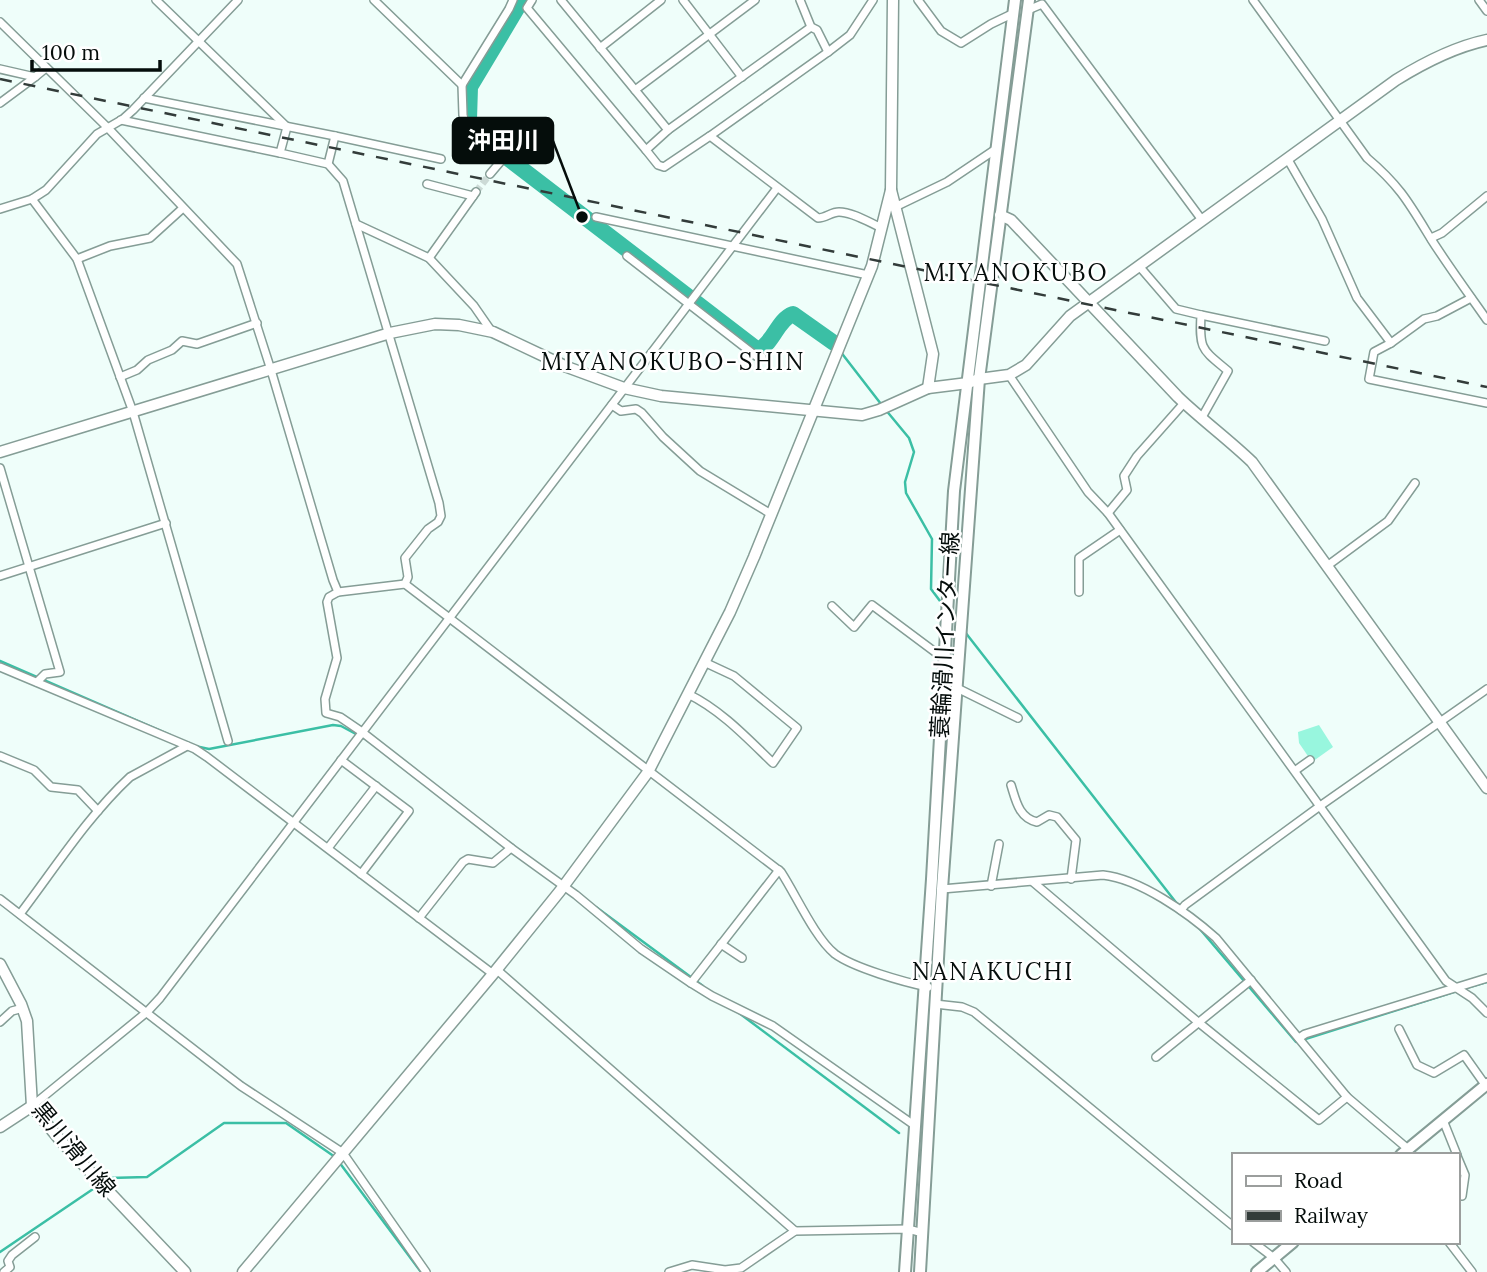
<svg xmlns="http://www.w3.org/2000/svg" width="1487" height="1272" font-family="Lora,'Noto Sans JP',serif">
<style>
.green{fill:#98f6de}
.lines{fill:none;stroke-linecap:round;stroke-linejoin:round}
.stream{stroke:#3bbfa5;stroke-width:2.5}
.river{stroke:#3bbfa5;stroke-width:16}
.street-tunnel{stroke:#ccdad6;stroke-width:7;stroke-dasharray:7 3.5;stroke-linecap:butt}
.street-casing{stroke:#859d96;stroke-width:10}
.secondary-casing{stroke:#859d96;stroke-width:13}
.primary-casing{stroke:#859d96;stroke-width:14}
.street{stroke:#fff;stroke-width:7}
.secondary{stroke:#fff;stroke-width:10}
.primary{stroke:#fff;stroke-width:10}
.rail{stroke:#333c3a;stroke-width:2.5;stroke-dasharray:12 12;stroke-linecap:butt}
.labels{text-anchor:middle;stroke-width:5;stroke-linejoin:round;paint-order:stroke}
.street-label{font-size:23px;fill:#050d0b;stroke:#fff}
.neighbourhood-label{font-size:24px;letter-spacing:2px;fill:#050d0b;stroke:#fff}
.leader{fill:none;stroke:#050d0b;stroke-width:2.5}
.callout-dot{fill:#050d0b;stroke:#fff;stroke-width:2.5}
.callout{fill:#050d0b;stroke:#050d0b;stroke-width:2.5}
.callout-label{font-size:24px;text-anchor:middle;font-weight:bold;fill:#fff}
</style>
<rect width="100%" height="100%" fill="#effefa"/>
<polygon class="green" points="1319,725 1333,747 1312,762 1299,743 1298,732"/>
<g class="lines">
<g class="stream">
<polyline points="840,351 881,404"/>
<polyline points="885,409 909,438 914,452 905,482 906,493 932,539 931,589 943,605"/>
<polyline points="965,632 1178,905"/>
<polyline points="0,661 170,735"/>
<polyline points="195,746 209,749 333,725 341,726 367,740"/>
<polyline points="596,907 703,986"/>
<polyline points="1199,928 1296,1042 1457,991"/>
<polyline points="1463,989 1487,982"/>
<polyline points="739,1013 899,1133"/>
<polyline points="339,1162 421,1272"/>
<polyline points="104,1181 109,1178 147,1177 224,1123 286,1123 335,1157"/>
<polyline points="0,1252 99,1185"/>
</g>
<path class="river" d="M522,0L470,87L469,119L475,133L758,350C774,343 777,320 793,314L834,343"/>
<polyline class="street-tunnel" points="476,192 490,174"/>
<g class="street-casing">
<g id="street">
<polyline points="156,0 286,126"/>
<polyline points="374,0 462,85"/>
<polyline points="532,0 527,8 646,150"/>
<polyline points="561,0 668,130"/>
<polyline points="683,0 742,77"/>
<polyline points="800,0 811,27 817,30 828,52 850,35 873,0"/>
<polyline points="918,0 941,31 961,43 991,24 1014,13"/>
<path d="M1253,0L1367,158C1400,186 1409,203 1431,239C1449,267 1468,293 1487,320"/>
<polyline points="1479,0 1487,11"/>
<polyline points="1028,10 1042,4 1202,220"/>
<path d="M0,22L108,128L237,264L271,370L333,580L338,592L405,584L781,872C796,895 815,938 835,954C854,968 904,982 928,987"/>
<path d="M811,27L668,130L646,150L658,165L664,167L710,136L818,218C826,218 831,212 839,212C853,212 870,223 882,228"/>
<polyline points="600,48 661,0"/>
<polyline points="0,69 35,77 46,68"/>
<polyline points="635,90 755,0"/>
<polyline points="144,98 335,136 441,159"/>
<polyline points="0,103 35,77"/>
<polyline points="121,120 280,153"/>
<polyline points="287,127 280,153 328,164 343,181 439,503 441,516 438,522 428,529 405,558 408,577 405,584"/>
<polyline points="710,136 828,52"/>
<polyline points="1287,158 1322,219 1357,298 1391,343 1424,319 1437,316 1471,298"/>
<polyline points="328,164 335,136"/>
<polyline points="490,174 501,161 468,135 463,115 462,85 509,9 513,0"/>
<polyline points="427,184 473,196"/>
<polyline points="32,199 77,259 133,412 228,741"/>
<polyline points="895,207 947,182 996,149"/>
<polyline points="0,209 32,199 46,190 97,134 123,119 133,110 238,0"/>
<polyline points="596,217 868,275"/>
<polyline points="356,224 429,258 474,306 492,332"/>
<polyline points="1431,238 1442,233 1487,196"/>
<polyline points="627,256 756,356 762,357"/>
<polyline points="429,258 476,192"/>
<polyline points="77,259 110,246 150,238 183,208"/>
<path d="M1139,266L1176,309L1201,315C1199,350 1202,349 1228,371L1201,419"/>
<polyline points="1201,315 1325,341"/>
<polyline points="1391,343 1374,352 1369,379 1487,403"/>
<polyline points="1009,375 1088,492 1108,513 1446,981 1472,998 1487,1013"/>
<polyline points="120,377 137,370 148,360 172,350 182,341 197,344 257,323"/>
<polyline points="612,405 621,411 636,409 642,413 663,437 700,471 771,514"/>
<polyline points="0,468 60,672 45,674 37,682"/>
<polyline points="1108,513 1127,490 1124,476 1137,456 1184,403"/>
<polyline points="1327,566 1388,521 1415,483"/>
<polyline points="0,576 166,523"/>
<polyline points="338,592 329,597 327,602 337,658 325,699 326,713 340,717 362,732 511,848"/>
<polyline points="1079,592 1079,558 1120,530"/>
<polyline points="832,606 854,627 872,605 943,658 958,663"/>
<polyline points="0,667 195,749 207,757 493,974"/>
<polyline points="957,688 1018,718"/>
<path d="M688,694C721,710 747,738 773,763L797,728L734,676L704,662"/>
<polyline points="0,756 34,770 51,787 78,790 98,811"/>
<polyline points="341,760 409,811 361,874"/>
<polyline points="1296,770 1310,760"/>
<path d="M1011,785C1016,801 1019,818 1037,822L1049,815L1057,817L1076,840L1071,879"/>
<polyline points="328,848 376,786"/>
<polyline points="779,870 691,983 712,996 773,1026 914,1125"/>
<polyline points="1033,882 1198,1022 1319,1120 1347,1097"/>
<polyline points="991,886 999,844"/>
<path d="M942,889L1103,875C1140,879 1188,913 1216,938L1347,1097L1408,1149"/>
<polyline points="0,899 241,1086 343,1153 426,1272"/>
<polyline points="1181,910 1185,905 1320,806 1487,689"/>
<path d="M20,914C55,868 88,816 130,777L187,746"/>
<polyline points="419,918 463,862 468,859 493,863 511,848 576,895 641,949 691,983"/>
<polyline points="721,944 742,958"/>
<polyline points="496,969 795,1231"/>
<polyline points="935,1004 962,1007 974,1012 1233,1226"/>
<polyline points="0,1022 12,1011 23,1008"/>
<polyline points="1399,1029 1417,1065 1434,1073 1464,1055 1486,1086"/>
<polyline points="1299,1038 1305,1034 1487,978"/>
<polyline points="1156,1057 1251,980"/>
<polyline points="32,1106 147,1012 160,998 777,188"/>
<polyline points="1443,1120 1457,1155"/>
<polyline points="1457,1156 1465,1175 1462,1196"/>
<polyline points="1253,1242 1274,1258 1286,1272"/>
<polyline points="1449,1242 1472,1272"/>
<polyline points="4,1272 10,1267 8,1261 12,1255 35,1237"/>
<polyline points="669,1272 692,1265 725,1270 741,1268 795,1231 908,1229 923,1233"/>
</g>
</g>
<g class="secondary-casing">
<g id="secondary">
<path d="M893,0L891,190L933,354L928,388L968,383L979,379L1009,375L1026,365L1070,316L1396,80C1425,62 1454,47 1487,40"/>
<path d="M1000,215L1011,220L1178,397C1202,420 1228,439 1252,462L1487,788"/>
<polyline points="0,452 390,333 435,324 459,325 493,332 567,367 624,388 661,396 862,415 879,410 928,388"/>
<polyline points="0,964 21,1004 27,1021 32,1106 60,1140 185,1272"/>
<polyline points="0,1127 32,1106"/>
<polyline points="243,1272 493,974 560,891 648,772 730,612 754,557 872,266 891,190"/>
</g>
</g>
<g class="primary-casing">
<g id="primary">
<polyline points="1401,1155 1487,1084"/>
<polyline points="905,1272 932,879 954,491 1015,0"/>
<polyline points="920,1272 942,889 979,379 1029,0"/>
<polyline points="1257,1272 1293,1242"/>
</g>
</g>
<use href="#street" class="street"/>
<use href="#secondary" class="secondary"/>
<use href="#primary" class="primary"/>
<polyline class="rail" points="0,79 1487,387"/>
</g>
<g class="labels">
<g class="street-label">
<text transform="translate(945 635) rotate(-87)" y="8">蓑輪滑川インター線</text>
<text transform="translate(74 1149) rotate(50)" y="8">黒川滑川線</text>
</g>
<g class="neighbourhood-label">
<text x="1016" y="281">MIYANOKUBO</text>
<text x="673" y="370">MIYANOKUBO-SHIN</text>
<text x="993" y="980">NANAKUCHI</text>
</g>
</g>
<path class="leader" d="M582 217L553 141"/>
<circle class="callout-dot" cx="582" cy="217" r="7"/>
<rect class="callout" x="453" y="118" width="100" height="45" rx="7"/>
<g class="callout-label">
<text x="503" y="149">沖田川</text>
</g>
<rect x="1232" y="1153" width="228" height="91" fill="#ffffff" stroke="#9b9e9d" stroke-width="2"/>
<rect x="1246" y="1176" width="35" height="10" fill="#ffffff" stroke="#9b9e9d" stroke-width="2"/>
<text x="1294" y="1188" font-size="21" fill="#050d0b">Road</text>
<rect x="1246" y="1211" width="35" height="10" fill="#333c3a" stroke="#9b9e9d" stroke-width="2"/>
<text x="1294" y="1223" font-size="21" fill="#050d0b">Railway</text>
<path d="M32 60v10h128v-10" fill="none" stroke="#050d0b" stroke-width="3.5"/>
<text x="42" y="60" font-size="21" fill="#050d0b" stroke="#ffffff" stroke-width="5" paint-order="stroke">100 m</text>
</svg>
